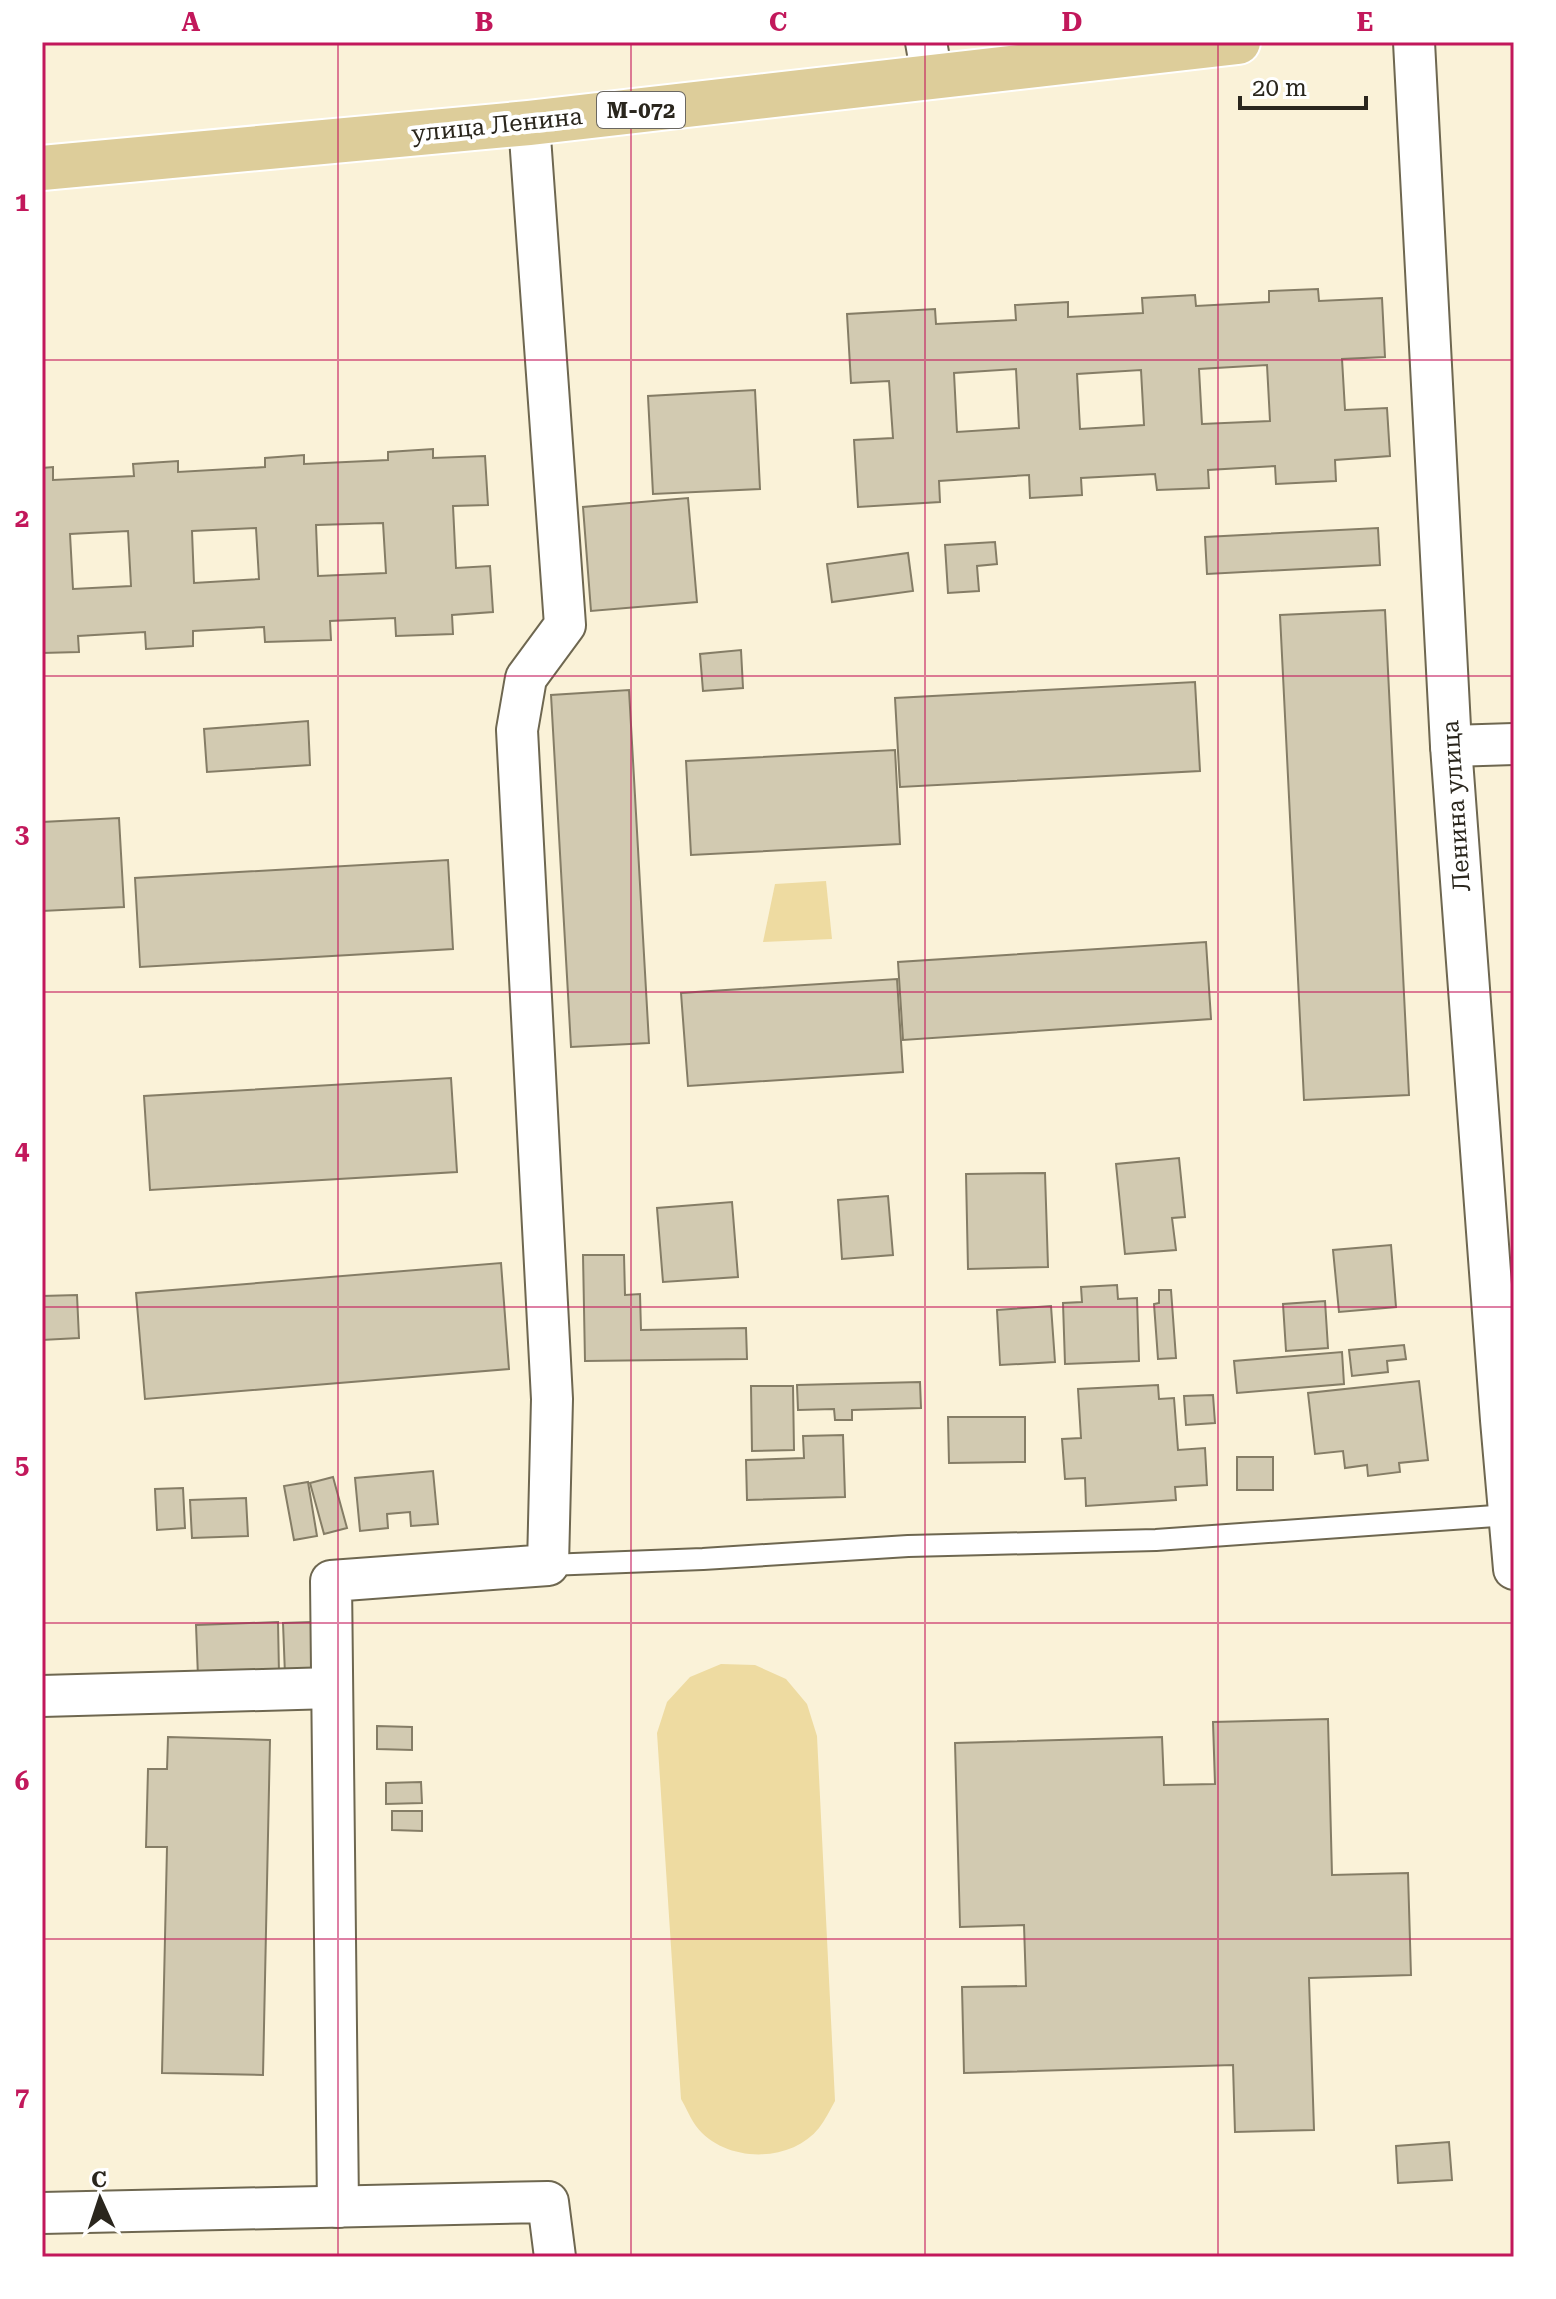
<svg xmlns="http://www.w3.org/2000/svg" width="1556" height="2299" font-family="'Roboto Serif',serif">
<style>
.green{fill:#eedba1}
.building{fill:#d2cab1;stroke:#857d66;stroke-width:2;fill-rule:evenodd}
.lines{fill:none;stroke-linecap:round;stroke-linejoin:round}
.service-casing{stroke:#6e6750;stroke-width:24}
.minor-casing{stroke:#6e6750;stroke-width:44}
.primary-casing{stroke:#fff;stroke-width:48}
.service{stroke:#fff;stroke-width:20}
.minor{stroke:#fff;stroke-width:40}
.primary{stroke:#ddcd9a;stroke-width:44}
.grid{fill:none;stroke:#c2185b;stroke-width:2;stroke-opacity:0.55}
.labels{text-anchor:middle;stroke-width:8;stroke-linejoin:round;paint-order:stroke}
.shield{fill:#fff;stroke:#6a6761;stroke-width:2}
.shield-label{font-size:22px;font-weight:bold;fill:#2a261d}
.street-label{font-size:24px;fill:#2a261d;stroke:#fff}
.neatline{fill:none;stroke:#c2185b;stroke-width:3}
.grid-label{font-size:26px;text-anchor:middle;font-weight:bold;fill:#c2185b}
</style>
<rect width="100%" height="100%" fill="#faf2d8"/>
<g class="green">
<polygon points="826,881 832,939 763,942 775,884"/>
<path d="M721,1664L755,1665L786,1679L807,1704L817,1736L835,2101C830,2110 825,2120 819,2128C790,2164 724,2163 696,2126C690,2118 686,2107 681,2099L657,1733L667,1702L690,1677Z"/>
</g>
<g class="building">
<path d="M1318,289L1319,301L1382,298L1385,357L1342,359L1345,410L1387,408L1390,456L1335,460L1336,481L1276,484L1275,466L1208,470L1209,488L1157,490L1155,474L1081,478L1082,495L1030,498L1029,475L939,481L940,502L858,507L854,440L893,438L889,381L851,383L847,314L935,309L936,324L1016,320L1015,305L1068,302V317L1143,313L1142,298L1195,295L1196,306L1269,302V291ZM1267,365L1270,421L1202,424L1199,369ZM1016,369L1019,428L957,432L954,373ZM1141,370L1144,425L1080,429L1077,374Z"/>
<polygon points="755,390 760,489 653,494 648,396"/>
<path d="M433,449V458L485,456L488,505L453,506L456,568L490,566L493,612L452,615L453,634L396,636L395,618L330,621L331,640L265,642L264,627L193,631V646L146,649L145,632L78,636L79,652L42,653V468L53,467V480L134,476L133,464L178,461V472L265,467V458L304,455V464L388,460V452ZM383,523L386,573L318,576L316,525ZM256,528L259,579L194,583L192,531ZM128,531L131,586L73,589L70,534Z"/>
<polygon points="688,498 697,602 591,611 583,507"/>
<polygon points="1378,528 1380,565 1207,574 1205,537"/>
<polygon points="995,542 997,564 977,566 979,591 948,593 945,545"/>
<polygon points="908,553 913,591 832,602 827,564"/>
<polygon points="1385,610 1409,1095 1304,1100 1280,615"/>
<polygon points="741,650 743,688 703,691 700,654"/>
<polygon points="1195,682 1200,771 900,787 895,698"/>
<polygon points="629,690 649,1043 571,1047 551,695"/>
<polygon points="308,721 310,765 207,772 204,729"/>
<polygon points="895,750 900,844 691,855 686,761"/>
<polygon points="119,818 124,907 42,911 42,822"/>
<polygon points="448,860 453,949 140,967 135,878"/>
<polygon points="1206,942 1211,1019 903,1040 898,962"/>
<polygon points="897,979 903,1072 688,1086 681,993"/>
<polygon points="451,1078 457,1172 150,1190 144,1096"/>
<polygon points="1179,1158 1185,1217 1172,1218 1176,1250 1125,1254 1116,1164"/>
<polygon points="1045,1173 1048,1267 968,1269 966,1174"/>
<polygon points="888,1196 893,1255 842,1259 838,1200"/>
<polygon points="732,1202 738,1277 663,1282 657,1208"/>
<polygon points="1391,1245 1396,1307 1339,1312 1333,1250"/>
<polygon points="583,1255 624,1255 625,1295 640,1294 641,1330 746,1328 747,1359 585,1361"/>
<polygon points="501,1263 509,1369 145,1399 136,1293"/>
<polygon points="1117,1285 1118,1299 1137,1298 1139,1361 1065,1364 1063,1303 1082,1302 1081,1287"/>
<polygon points="1159,1290 1171,1290 1176,1358 1158,1359 1154,1304 1159,1303"/>
<polygon points="77,1295 79,1338 42,1340 42,1296"/>
<polygon points="1325,1301 1328,1348 1286,1351 1283,1304"/>
<polygon points="1051,1306 1055,1362 1000,1365 997,1310"/>
<polygon points="1404,1345 1406,1359 1387,1361 1388,1372 1352,1376 1349,1350"/>
<polygon points="1342,1352 1344,1384 1237,1393 1234,1361"/>
<polygon points="1419,1381 1428,1460 1399,1463 1400,1472 1368,1476 1367,1465 1345,1468 1343,1451 1315,1454 1308,1393"/>
<polygon points="920,1382 921,1408 852,1410 852,1420 835,1420 834,1409 798,1410 797,1385"/>
<polygon points="1158,1385 1159,1399 1174,1398 1178,1450 1205,1448 1207,1485 1175,1487 1176,1500 1086,1506 1085,1478 1065,1479 1062,1439 1081,1438 1078,1389"/>
<polygon points="751,1386 793,1386 794,1450 752,1451"/>
<polygon points="1213,1395 1215,1423 1186,1425 1184,1396"/>
<polygon points="948,1417 1025,1417 1025,1462 949,1463"/>
<polygon points="843,1435 845,1497 747,1500 746,1460 804,1458 803,1436"/>
<rect x="1237" y="1457" width="36" height="33"/>
<polygon points="433,1471 438,1524 411,1526 410,1512 387,1514 388,1528 360,1531 355,1478"/>
<polygon points="333,1477 347,1528 324,1534 310,1483"/>
<polygon points="308,1482 317,1536 294,1540 284,1486"/>
<polygon points="183,1488 185,1528 157,1530 155,1489"/>
<polygon points="246,1498 248,1536 192,1538 190,1500"/>
<polygon points="278,1622 279,1674 198,1677 196,1625"/>
<polygon points="312,1622 315,1673 285,1675 283,1623"/>
<polygon points="1328,1719 1332,1875 1408,1873 1411,1975 1309,1978 1314,2130 1235,2132 1233,2065 964,2073 962,1987 1026,1986 1024,1925 960,1927 955,1743 1162,1737 1164,1785 1215,1784 1213,1722"/>
<polygon points="377,1726 412,1727 412,1750 377,1749"/>
<polygon points="168,1737 270,1740 263,2075 162,2073 167,1847 146,1847 148,1769 167,1769"/>
<polygon points="421,1782 422,1803 386,1804 386,1783"/>
<polygon points="392,1811 422,1811 422,1831 392,1830"/>
<polygon points="1449,2142 1452,2180 1398,2183 1396,2146"/>
</g>
<g class="lines">
<g class="service-casing">
<polyline id="service" points="548,1565 703,1559 908,1546 1156,1540 1509,1515"/>
</g>
<g class="minor-casing">
<g id="minor">
<polyline points="926,42 932,76"/>
<polyline points="1414,42 1451,746 1501,1420 1514,1569"/>
<polyline points="1451,746 1514,744"/>
<polyline points="42,1696 332,1688"/>
<polyline points="338,2207 331,1581 548,1565 552,1399 517,730 526,678 565,625 529,123"/>
<polyline points="42,2213 548,2202 555,2257"/>
</g>
</g>
<g class="primary-casing">
<polyline id="primary" points="42,168 529,123 1238,42"/>
</g>
<use href="#service" class="service"/>
<use href="#minor" class="minor"/>
<use href="#primary" class="primary"/>
</g>
<path class="grid" d="M338,42V2257M631,42V2257M925,42V2257M1218,42V2257M42,360H1514M42,676H1514M42,992H1514M42,1307H1514M42,1623H1514M42,1939H1514"/>
<g class="labels">
<rect class="shield" x="597" y="92" width="88" height="36" rx="6"/>
<g class="shield-label">
<text x="641" y="118">М-072</text>
</g>
<g class="street-label">
<text transform="translate(497 125) rotate(-6)" y="8">улица Ленина</text>
<text transform="translate(1456 806) rotate(-94)" y="8">Ленина улица</text>
</g>
</g>
<rect width="1556" height="2299" fill="none" stroke="#ffffff" stroke-width="88"/>
<g transform="translate(100 2199) rotate(357)" stroke="#ffffff" stroke-width="6" paint-order="stroke">
<path d="M0-6L14 30L0 20L-14 30Z" fill="#2a261d"/>
<text y="-12" font-size="22" font-weight="bold" text-anchor="middle" fill="#2a261d">С</text>
</g>
<path d="M1240 96v12h126v-12" fill="none" stroke="#2a261d" stroke-width="4"/>
<text x="1252" y="96" font-size="24" fill="#2a261d" stroke="#ffffff" stroke-width="6" paint-order="stroke">20 m</text>
<rect x="44" y="44" width="1468" height="2211" class="neatline"/>
<g class="grid-label">
<text x="191" y="31">A</text>
<text x="484" y="31">B</text>
<text x="778" y="31">C</text>
<text x="1072" y="31">D</text>
<text x="1365" y="31">E</text>
<text x="22" y="211">1</text>
<text x="22" y="527">2</text>
<text x="22" y="843">3</text>
<text x="22" y="1159">4</text>
<text x="22" y="1474">5</text>
<text x="22" y="1790">6</text>
<text x="22" y="2106">7</text>
</g>
</svg>
